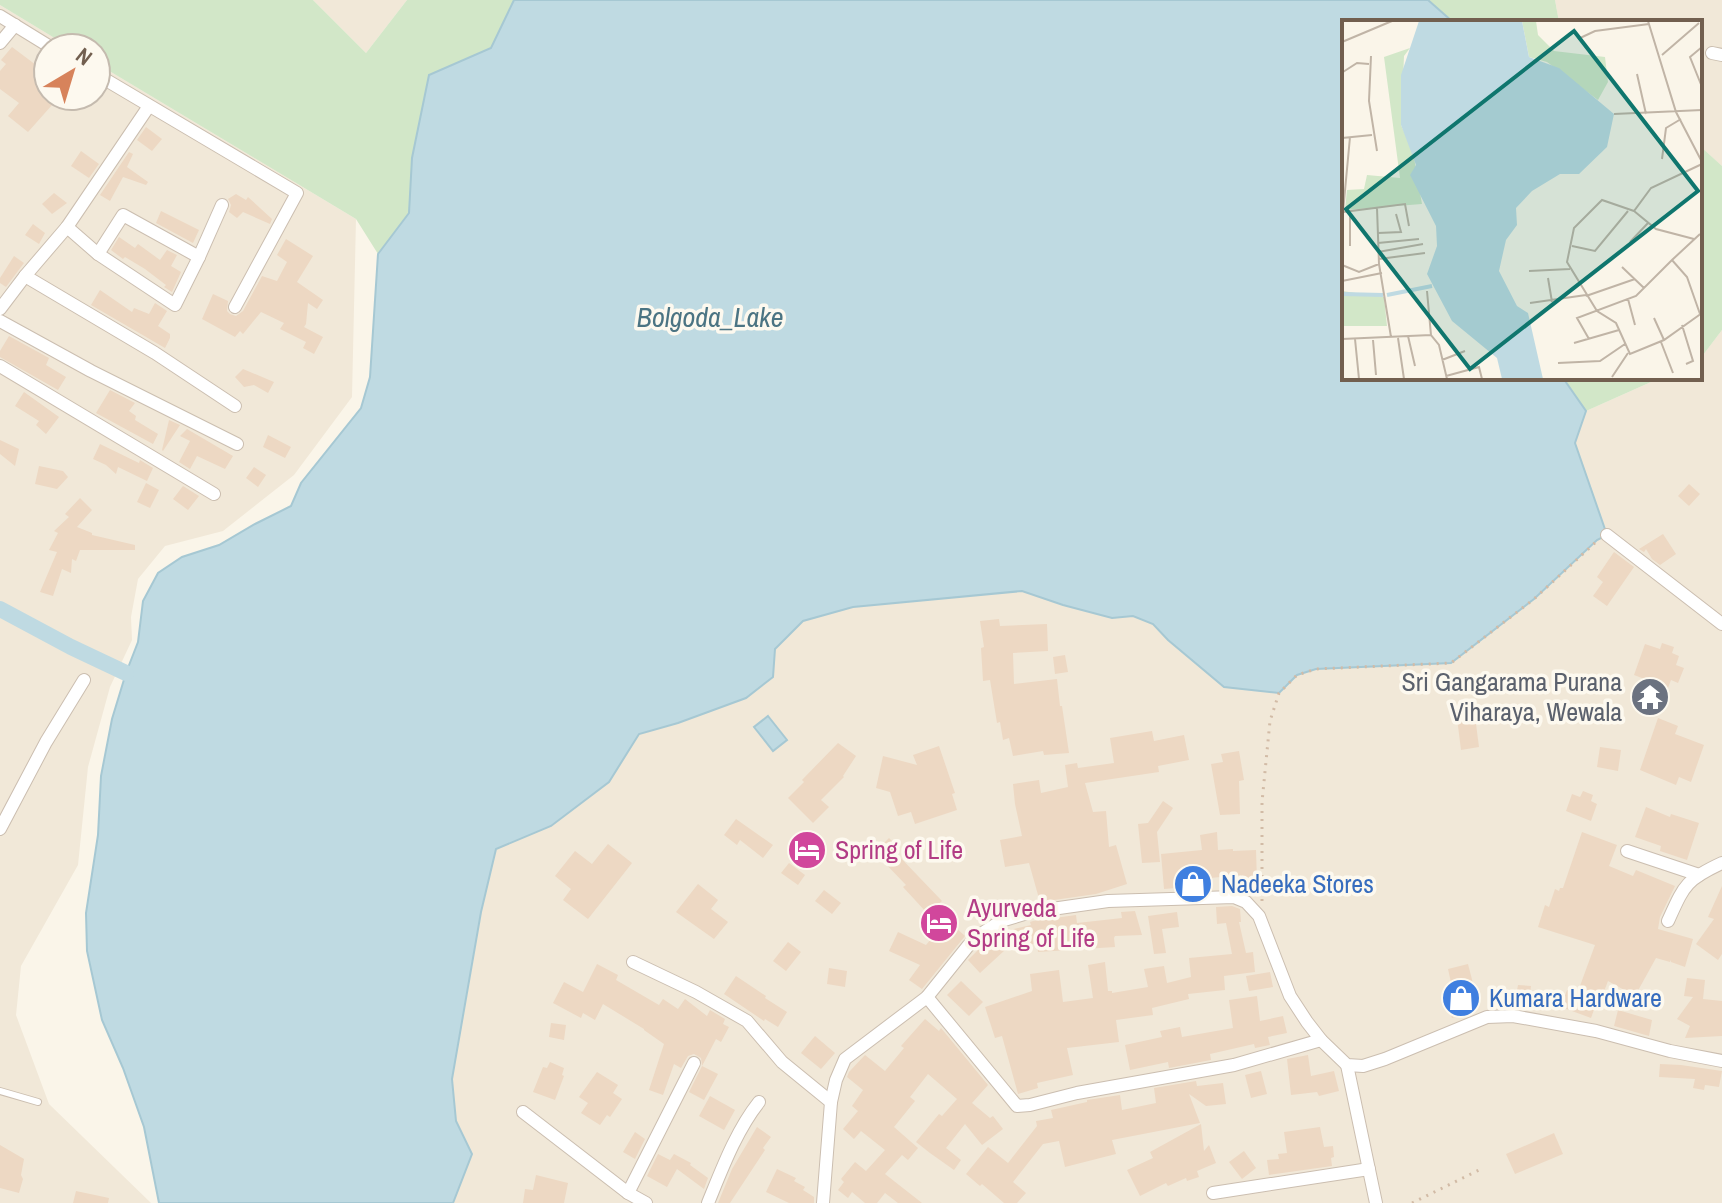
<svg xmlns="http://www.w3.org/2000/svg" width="1722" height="1203" font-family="'Archivo Narrow',sans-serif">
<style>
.residential{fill:#f1e8d8}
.green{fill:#d2e7c8}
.water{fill:#bfdae2;stroke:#a6c8d3;stroke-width:2}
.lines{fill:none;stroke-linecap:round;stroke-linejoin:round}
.canal{stroke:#bfdae2;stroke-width:16}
.building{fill:#edd8c3}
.lane-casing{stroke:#cbbeb0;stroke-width:8}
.street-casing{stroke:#cbbeb0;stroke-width:14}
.path{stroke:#d2bba6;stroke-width:3;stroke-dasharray:2 6;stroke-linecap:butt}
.lane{stroke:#fff;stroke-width:6}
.street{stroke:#fff;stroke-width:12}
.labels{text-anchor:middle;stroke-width:7;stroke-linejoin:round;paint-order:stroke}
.worship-label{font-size:26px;fill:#5b616d;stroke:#fdf9ef;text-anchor:end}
.hotel-label{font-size:26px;fill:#b23c85;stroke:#fdf9ef;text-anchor:start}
.shop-label{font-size:26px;fill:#366cbe;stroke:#fdf9ef;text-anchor:start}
.water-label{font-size:28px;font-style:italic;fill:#4b7483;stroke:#fdf9ef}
.inset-river{fill:none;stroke:#bfdae2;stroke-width:4}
.inset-road{fill:none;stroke:#c0b4a6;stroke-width:2}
.view{fill:#0f766e;fill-opacity:0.15;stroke:#0f766e;stroke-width:4}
.inset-edge{fill:none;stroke:#725f4f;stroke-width:4}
</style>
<rect width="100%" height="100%" fill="#faf5e9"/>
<g class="residential">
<polygon points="313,0 407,0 366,53"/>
<polygon points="1555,0 1722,0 1722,166 1700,146 1700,22 1559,22"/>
<polygon points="0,5 71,48 48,48 48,96 96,96 96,63 356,219 352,397 294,475 223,531 165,546 138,579 131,617 132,640 110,687 88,767 78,865 21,966 16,1015 49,1104 151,1203 0,1203"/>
<polygon points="1722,330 1722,1203 453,1203 472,1154 456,1121 452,1079 481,912 496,849 551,826 609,782 639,734 678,723 746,698 773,677 775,649 803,621 853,607 1022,591 1063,605 1112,618 1133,616 1153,624 1168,640 1224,687 1297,675 1316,669 1451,663 1534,599 1597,540 1607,535 1575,443 1586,411 1660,378 1700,378 1700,359"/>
</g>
<g class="green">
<polygon points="0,0 313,0 366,53 407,0 514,0 491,48 429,75 412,158 409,213 378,254 356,219 96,63 96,48 71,48 0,5"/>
<polygon points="1428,0 1555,0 1559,22 1453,22"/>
<polygon points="1700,146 1722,166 1722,330 1700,359"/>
<polygon points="1563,378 1660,378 1586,411"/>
</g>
<g class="water">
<polygon points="514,0 1428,0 1453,22 1344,22 1344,378 1563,378 1586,411 1575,443 1607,535 1597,540 1534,599 1451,663 1316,669 1297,675 1279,693 1224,687 1168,640 1153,624 1133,616 1112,618 1063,605 1022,591 853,607 803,621 775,649 773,677 746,698 678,723 639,734 609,782 551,826 496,849 481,912 452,1079 456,1121 472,1154 453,1203 159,1203 144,1127 123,1068 102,1020 87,951 86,913 98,835 101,776 112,719 126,673 138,642 143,601 158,573 182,557 219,545 255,524 291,506 301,483 361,408 370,377 378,254 409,213 412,158 429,75 491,48"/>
<polygon points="768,716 787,740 773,751 754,727"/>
</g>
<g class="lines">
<polyline class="canal" points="0,609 71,647 126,673"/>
</g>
<g class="building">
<polygon points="12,47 48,74 48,96 60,96 28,132 8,116 19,103 0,89 0,71 6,64 1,60"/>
<polygon points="146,127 162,139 152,151 137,140"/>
<polygon points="81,151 99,164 89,178 71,166"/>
<polygon points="129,152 133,154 127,167 148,182 146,185 123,177 110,201 100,195"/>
<polygon points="54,193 67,203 52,214 42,204"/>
<polygon points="236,194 246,200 248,197 272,219 270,224 243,212 237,218 229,212 231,205 228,199"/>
<polygon points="161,211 199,230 193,243 156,223"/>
<polygon points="33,224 45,233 39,244 25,235"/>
<polygon points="119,237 135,248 138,244 160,260 167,250 177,255 171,266 181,272 172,292 164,287 166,285 145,269 125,257 123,259 111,250"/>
<polygon points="286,239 313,256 297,282 323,300 317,309 308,303 306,324 304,327 323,337 314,354 303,348 306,342 280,329 284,323 261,312 243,334 240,331 235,337 202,319 213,294 228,301 227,311 230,314 236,316 243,311 262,276 277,281 287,262 277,255"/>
<polygon points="14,256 24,263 6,287 0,283 0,278"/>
<polygon points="100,290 132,312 134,308 149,314 155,303 167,311 158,326 170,334 170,338 165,348 91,305"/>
<polygon points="9,336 49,358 46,365 66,377 58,390 0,357 0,351"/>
<polygon points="243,369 274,382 268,393 254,385 244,387 235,377"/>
<polygon points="110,390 135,403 129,411 136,416 135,420 158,434 153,444 96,413"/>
<polygon points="24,392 59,417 46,434 36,425 39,421 15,406"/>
<polygon points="169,420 180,425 163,451 162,450"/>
<polygon points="187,429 233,456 225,469 197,456 190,469 179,462 190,441 180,436"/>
<polygon points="268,435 291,447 285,458 263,447"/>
<polygon points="0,440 19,449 15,466 0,454"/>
<polygon points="100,444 139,463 140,460 153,468 147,481 118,467 116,474 106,465 93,459"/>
<polygon points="39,466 63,471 68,477 57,489 35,484"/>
<polygon points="254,467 266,475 258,487 246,478"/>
<polygon points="146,483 159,490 150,508 137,502"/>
<polygon points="1689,484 1700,494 1689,506 1678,496"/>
<polygon points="183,486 199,496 188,510 173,499"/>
<polygon points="80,498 92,510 77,527 92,533 92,535 135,545 135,550 80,550 76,561 72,559 71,573 62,569 53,596 40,592 57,552 49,550 58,533 54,531 69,517 65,514"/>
<polygon points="1663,534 1676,554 1660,565 1652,559 1646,549 1644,552 1639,549"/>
<polygon points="1614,552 1634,567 1607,606 1593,596 1603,582 1597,577"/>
<polygon points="999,619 1000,626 1047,624 1048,651 1013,653 1014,684 1057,679 1060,706 1062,706 1069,753 1044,755 1043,751 1013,756 1009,738 1003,740 1000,722 997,723 990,680 983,681 981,648 984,647 980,621"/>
<polygon points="1662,643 1674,647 1672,653 1679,656 1676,665 1684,668 1678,683 1671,680 1668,688 1634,675 1645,644 1660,649"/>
<polygon points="1065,655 1068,672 1055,674 1053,657"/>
<polygon points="1475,716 1479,747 1461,750 1457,718"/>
<polygon points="1658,718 1678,726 1675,734 1704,745 1691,782 1679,777 1676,785 1640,770"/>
<polygon points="1152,731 1154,741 1184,735 1189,760 1158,766 1159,772 1085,783 1093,812 1106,811 1109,847 1116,845 1127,884 1096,894 1040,902 1029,863 1005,867 1000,840 1022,836 1015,804 1013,784 1039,780 1041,793 1068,787 1065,765 1077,763 1078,768 1114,763 1110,738"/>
<polygon points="838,743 856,756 843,776 844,777 821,800 829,807 813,823 788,798 804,782 802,780"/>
<polygon points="939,746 955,793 952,794 957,810 915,824 911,812 898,816 890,792 876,788 883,756 917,765 913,755"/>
<polygon points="1600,747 1621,750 1618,771 1597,767"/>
<polygon points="1239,751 1244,780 1239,781 1240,814 1220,815 1211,764 1223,762 1221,754"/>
<polygon points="1583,791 1593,795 1591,801 1597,804 1591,821 1566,811 1572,794 1580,797"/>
<polygon points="1163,801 1173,808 1157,832 1160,862 1142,863 1138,824 1148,823"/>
<polygon points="1646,807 1670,817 1671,814 1699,823 1687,860 1660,851 1661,846 1635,837"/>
<polygon points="736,819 773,845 763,858 740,840 737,845 724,835"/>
<polygon points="1217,832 1218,850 1233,849 1233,851 1256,850 1257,882 1242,882 1241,875 1200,879 1200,886 1164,889 1161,854 1202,850 1200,835"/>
<polygon points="1582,832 1617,845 1609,866 1633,876 1636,870 1675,886 1660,917 1658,929 1693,939 1685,967 1671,962 1670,960 1670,962 1656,958 1635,996 1608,981 1603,994 1600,993 1591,1018 1561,1007 1567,990 1577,994 1595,945 1538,927 1545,905 1549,907 1555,889 1559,891 1560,888 1563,888"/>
<polygon points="889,838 899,848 895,852 942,901 927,913 903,887 906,885 882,860 888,855 880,847"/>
<polygon points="608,844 632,863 588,919 563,900 571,889 555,876 575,851 592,864"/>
<polygon points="789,863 805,875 798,885 781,873"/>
<polygon points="698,884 718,900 711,909 728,922 714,939 676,912"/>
<polygon points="1722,886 1722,954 1718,960 1696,944 1714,919 1708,917"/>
<polygon points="824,890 841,903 832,914 815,901"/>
<polygon points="1232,906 1240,909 1241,922 1239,922 1246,953 1253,952 1255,972 1224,976 1225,990 1188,994 1189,999 1152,1008 1153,1015 1116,1020 1119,1042 1067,1048 1073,1075 1037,1083 1038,1088 1018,1094 1002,1036 995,1038 985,1007 1032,991 1030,974 1059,970 1063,1002 1093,998 1088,965 1105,962 1108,991 1112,991 1112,993 1148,987 1144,969 1164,966 1167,983 1191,977 1189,958 1232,954 1226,923 1217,924 1216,907"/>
<polygon points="1135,911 1142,935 1115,936 1114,938 1115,947 1038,952 1037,943 1005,950 980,973 968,960 987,941 1001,932 1031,925 1030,922 1033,921 1076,915 1077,923 1122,918 1121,912"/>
<polygon points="1177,912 1179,927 1162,929 1166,953 1154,954 1148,916"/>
<polygon points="947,920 965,936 922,989 909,980 920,965 889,951 898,932 926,945"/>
<polygon points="788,942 801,952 786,971 773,961"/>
<polygon points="597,964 618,975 616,980 659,1005 663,999 678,1009 685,999 707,1016 710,1010 725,1019 723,1024 729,1027 721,1042 716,1039 702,1066 701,1058 694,1054 688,1056 681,1068 674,1064 663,1095 649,1090 664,1044 644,1030 644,1029 603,1004 595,1020 583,1013 581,1018 553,1003 564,982 583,992"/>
<polygon points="1468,964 1475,991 1454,996 1448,969"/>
<polygon points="829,968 847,971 845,987 827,984"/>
<polygon points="1270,972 1273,987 1249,991 1246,976"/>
<polygon points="736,976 766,996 765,998 787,1012 778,1027 765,1019 764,1021 724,994"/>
<polygon points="1687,978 1705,980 1703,999 1722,1001 1722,1036 1685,1038 1690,1026 1677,1019 1693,997 1684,996"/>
<polygon points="961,981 983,1002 969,1016 947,995"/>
<polygon points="1518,985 1531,986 1529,1003 1515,1001"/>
<polygon points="1464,995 1469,1012 1452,1018 1447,1000"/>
<polygon points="1257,996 1260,1021 1283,1016 1287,1033 1268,1037 1270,1045 1255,1048 1254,1044 1210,1054 1211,1060 1169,1068 1168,1062 1130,1070 1125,1045 1162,1037 1160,1031 1180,1027 1182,1037 1233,1028 1229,1000"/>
<polygon points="1618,1010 1652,1020 1649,1036 1614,1026"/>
<polygon points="925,1019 939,1031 941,1028 988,1085 972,1103 990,1118 993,1116 1003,1129 982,1145 965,1124 946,1148 961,1160 954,1170 930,1153 916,1142 939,1114 942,1116 957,1099 928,1074 910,1097 915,1101 894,1127 918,1148 908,1160 902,1155 885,1174 922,1203 898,1203 885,1193 877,1203 865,1203 852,1192 848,1198 838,1190 844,1182 841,1179 855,1162 866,1171 885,1150 861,1131 854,1139 843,1129 858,1111 852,1106 863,1090 847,1077 849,1072 865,1055 885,1071 904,1048 901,1046"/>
<polygon points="551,1023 566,1025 564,1040 549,1037"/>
<polygon points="815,1036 835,1053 821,1069 801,1053"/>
<polygon points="1308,1055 1311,1076 1334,1071 1339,1091 1319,1096 1317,1092 1291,1095 1287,1059"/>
<polygon points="550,1062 564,1068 562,1075 564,1076 555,1100 533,1092 543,1067 547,1068"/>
<polygon points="1660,1064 1681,1065 1722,1071 1719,1087 1705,1085 1704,1090 1693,1088 1695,1079 1659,1077"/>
<polygon points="702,1066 718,1074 704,1100 689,1092"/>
<polygon points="1261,1071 1267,1094 1251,1098 1245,1075"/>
<polygon points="597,1072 618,1085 613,1093 622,1099 610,1117 607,1115 600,1125 581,1113 588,1103 579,1097"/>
<polygon points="1196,1081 1197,1086 1223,1083 1226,1104 1206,1106 1189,1094 1200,1123 1112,1140 1116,1154 1065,1167 1059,1141 1043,1144 1013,1182 1026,1193 1017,1203 1004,1203 982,1184 980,1186 966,1174 988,1147 1008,1163 1037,1126 1036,1121 1053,1118 1051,1110 1087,1102 1087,1100 1120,1095 1122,1110 1156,1103 1154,1088"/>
<polygon points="710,1096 735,1110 724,1130 699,1116"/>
<polygon points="1201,1124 1204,1151 1209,1145 1216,1163 1197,1171 1199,1177 1187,1181 1186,1178 1168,1186 1166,1183 1140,1196 1127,1170 1153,1158 1150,1152"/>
<polygon points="757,1127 771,1137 763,1148 765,1150 730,1203 718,1203 732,1169"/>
<polygon points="1320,1127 1324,1147 1333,1146 1334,1157 1331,1158 1332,1166 1269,1175 1267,1160 1279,1159 1278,1154 1287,1153 1284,1132"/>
<polygon points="635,1132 645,1139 635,1159 623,1152"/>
<polygon points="1554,1133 1563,1154 1515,1174 1506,1154"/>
<polygon points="0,1145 24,1159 21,1175 23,1179 19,1193 0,1188"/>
<polygon points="1244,1151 1256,1168 1242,1179 1229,1162"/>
<polygon points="658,1154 670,1160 674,1154 691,1163 690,1165 708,1178 704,1189 677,1169 667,1187 647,1176"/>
<polygon points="777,1169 796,1178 794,1181 805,1187 803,1190 814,1197 814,1203 789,1203 766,1192"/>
<polygon points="536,1175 568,1183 564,1203 523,1203 525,1189 533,1190"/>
<polygon points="76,1191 109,1198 108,1203 73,1203"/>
</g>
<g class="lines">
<g class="lane-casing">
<polyline id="lane" points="0,1091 38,1102"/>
</g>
<g class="street-casing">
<g id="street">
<polyline points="0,16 52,48"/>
<polyline points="0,43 15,25"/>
<polyline points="1712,53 1722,55"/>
<polyline points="96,74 297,193 235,307"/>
<polyline points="67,227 98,254 175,305 199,257 222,205"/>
<polyline points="98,254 123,215 199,257"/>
<polyline points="25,276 155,353 235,406"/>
<polyline points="0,309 25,276 67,227 149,106"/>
<polyline points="0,321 91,371 237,444"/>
<polyline points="0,366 214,494"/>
<polyline points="1607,535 1722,624"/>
<polyline points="0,829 46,742 84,680"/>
<polyline points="1627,851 1699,875"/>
<path d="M1668,921C1684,886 1685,880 1722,863"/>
<polyline points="633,962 696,992 747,1021 782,1062 831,1102"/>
<polyline points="927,997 1017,1106 1030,1105 1077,1093 1234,1065 1321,1040"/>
<polyline points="1347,1065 1376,1203"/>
<polyline points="523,1112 628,1193 646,1203"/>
<polyline points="628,1193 694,1063"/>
<polyline points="1213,1193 1369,1169"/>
<path d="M708,1203C722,1169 736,1131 759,1102"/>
<polyline points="823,1203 831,1102 836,1080 845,1059 927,997 968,946 981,934 1001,921 1031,912 1108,901 1234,897 1246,902 1259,916 1290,996 1307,1022 1321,1040 1347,1065 1363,1066 1385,1059 1487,1017 1513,1016 1596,1031 1670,1051 1722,1061"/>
</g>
</g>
<g class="path">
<polyline points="1262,901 1262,802 1270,721 1279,693 1297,675 1316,669 1451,663 1534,599 1597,541"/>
<polyline points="1412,1203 1479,1170"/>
</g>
<use href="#lane" class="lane"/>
<use href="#street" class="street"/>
</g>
<defs>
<g id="temple-disc" transform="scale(2)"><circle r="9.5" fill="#6b7280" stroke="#fdf9ef"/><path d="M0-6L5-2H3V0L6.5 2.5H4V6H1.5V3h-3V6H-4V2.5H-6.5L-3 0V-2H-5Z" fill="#fff"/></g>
<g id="hotel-disc" transform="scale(2)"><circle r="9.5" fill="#d1479c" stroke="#fdf9ef"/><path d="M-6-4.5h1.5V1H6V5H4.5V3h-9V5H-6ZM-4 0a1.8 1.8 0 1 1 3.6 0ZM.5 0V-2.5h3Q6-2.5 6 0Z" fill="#fff"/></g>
<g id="shop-disc" transform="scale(2)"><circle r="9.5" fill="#3f7fe0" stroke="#fdf9ef"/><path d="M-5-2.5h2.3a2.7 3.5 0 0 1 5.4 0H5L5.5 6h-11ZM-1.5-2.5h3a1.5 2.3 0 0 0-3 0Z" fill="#fff"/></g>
</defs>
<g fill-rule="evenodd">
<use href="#temple-disc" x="1650" y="697"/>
<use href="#hotel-disc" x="807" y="850"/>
<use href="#shop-disc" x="1193" y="884"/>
<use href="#hotel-disc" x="939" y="923"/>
<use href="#shop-disc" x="1461" y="998"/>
</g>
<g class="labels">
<g class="worship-label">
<text x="1622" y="691">Sri Gangarama Purana<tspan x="1622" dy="30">Viharaya, Wewala</tspan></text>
</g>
<g class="hotel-label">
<text x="835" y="859">Spring of Life</text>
<text x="967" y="917">Ayurveda<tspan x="967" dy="30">Spring of Life</tspan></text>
</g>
<g class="shop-label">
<text x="1221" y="893">Nadeeka Stores</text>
<text x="1489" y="1007">Kumara Hardware</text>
</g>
<g class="water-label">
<text x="710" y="327">Bolgoda_Lake</text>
</g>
</g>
<g transform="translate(1342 20)">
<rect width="360" height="360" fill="#faf5e9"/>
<path d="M180,1H194L196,15L212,31L263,37L266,62L256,80L205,42L187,37ZM68,28L62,36L59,105L71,132L80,184L3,190L5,170L22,169L25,155L58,158L42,37ZM0,271L42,277L45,306H0Z" fill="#d2e7c8"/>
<path d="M77,1H180L187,37L217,48L272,94L265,127L237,154H218L190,171L174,188L175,205L164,220L157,251L175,286L186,293L201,359H160L155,338L110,301L85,254L95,226L94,206L68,155L74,145L59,105V55Z" fill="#bfdae2"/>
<path class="inset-river" d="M0,274L41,275M45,275L90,266"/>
<path class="inset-road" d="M306,1L334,92L360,142M236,19L253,11L307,4M0,22L50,1M360,27L348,37L360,67M320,35L357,3M29,36L27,81L35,131M1,52L15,43L27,44M295,54L304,94M272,94L360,90M8,117L1,192L63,184L67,206M0,118L30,115M320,139L324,108L339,99M360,144L309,168L292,191L260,180L232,208L225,242L255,291L274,303L288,334L322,320L360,293M35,188L37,244M292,191L314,209L352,219M36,213L59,212L54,194M288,222L306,203M36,223L77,219M8,226V191M230,226L253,231L286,191M36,232L81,224M37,239L83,233M330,240L358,214M0,245L17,252L37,244L49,317M280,247L302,268M187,251L228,249M206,258L210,282M0,261L40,253M85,271L89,315L97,325L105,359M244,276L293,259M286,279L293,305M188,283L244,275M312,298L322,320M340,305L351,341L344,344M66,316L73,346M56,318L62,359M0,319L89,315M13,319L17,359M247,319L235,298L294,276L330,240L345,257L358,294M31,320L34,355M319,322L331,353M232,323L277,310M100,340L123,331M216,343L258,341L283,324M104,356L137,347L140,359M270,357L286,333"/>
<path class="view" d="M232,11L356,171L128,349L4,189Z"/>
<rect width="360" height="360" class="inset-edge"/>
</g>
<g transform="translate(72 72) rotate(38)"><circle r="38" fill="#fdf9ef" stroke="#c5bbaf" stroke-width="2"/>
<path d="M0-6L14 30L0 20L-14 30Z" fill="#d7835b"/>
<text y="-12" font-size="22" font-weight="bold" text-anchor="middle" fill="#725f4f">N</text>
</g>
</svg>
